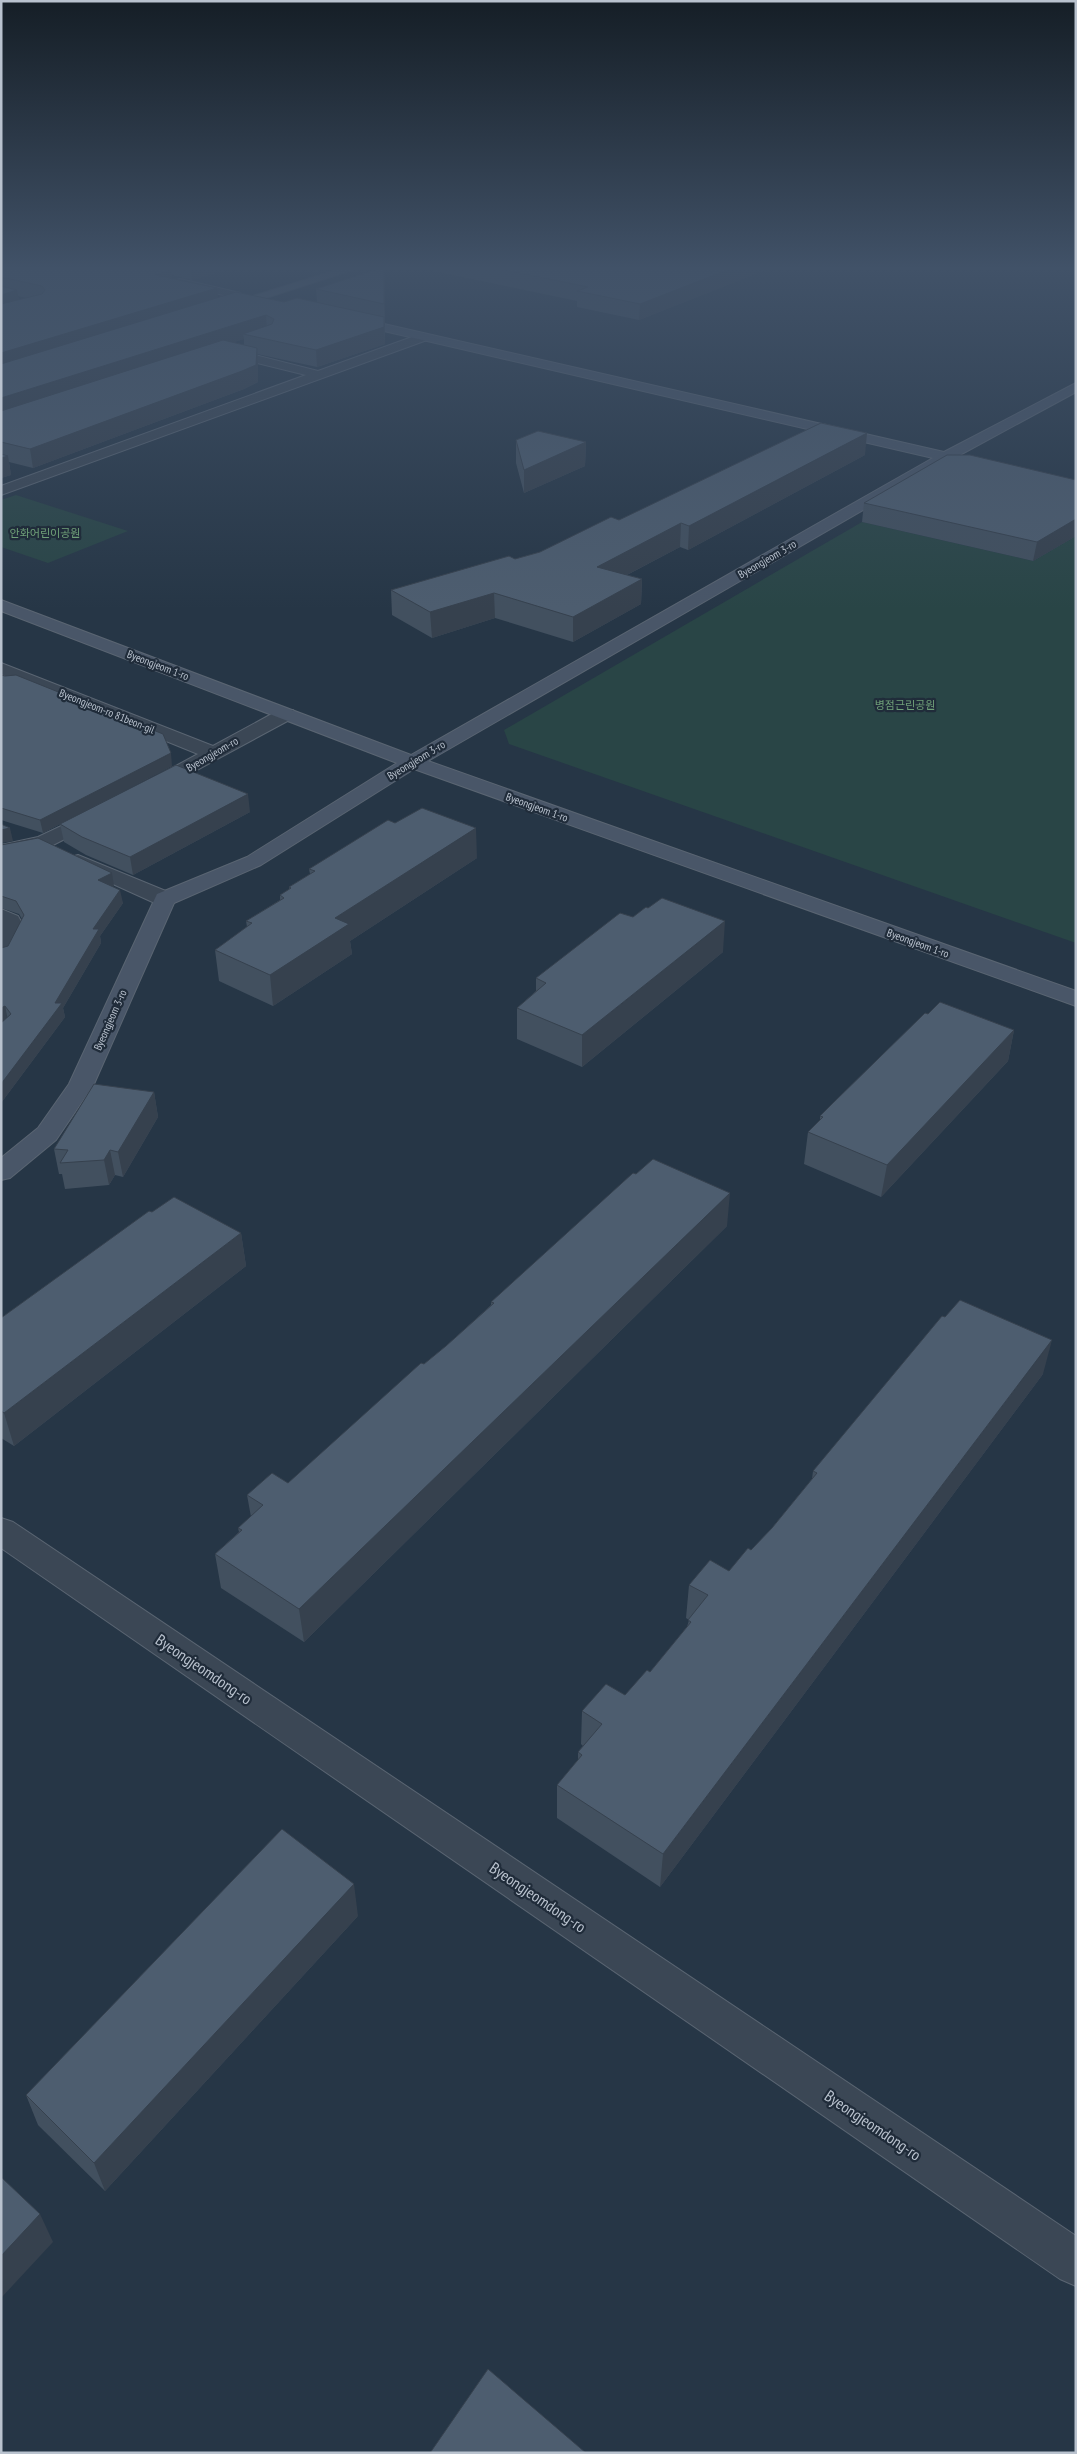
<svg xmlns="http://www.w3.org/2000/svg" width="1077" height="2454" font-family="'PT Sans Narrow','Noto Sans KR',sans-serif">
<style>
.green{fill:#294546}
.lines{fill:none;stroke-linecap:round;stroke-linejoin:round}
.street-casing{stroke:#5a6572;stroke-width:2}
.secondary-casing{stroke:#5a6572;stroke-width:2}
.primary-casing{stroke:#485361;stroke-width:2}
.street{fill:#3b4755;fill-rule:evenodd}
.secondary{fill:#495668;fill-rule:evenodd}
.primary{fill:#596675;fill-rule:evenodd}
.wall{fill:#42505f;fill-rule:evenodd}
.shaded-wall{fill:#36414e}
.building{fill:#4d5d6f;stroke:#36414e}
.labels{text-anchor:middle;stroke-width:4.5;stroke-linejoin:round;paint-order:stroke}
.far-park-label{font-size:11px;fill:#6fa078;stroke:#202c3a}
.far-street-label{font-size:11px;fill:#b9c2ce;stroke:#202c3a}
.near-street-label{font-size:16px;fill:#b9c2ce;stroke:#202c3a}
</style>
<rect width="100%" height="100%" fill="#263646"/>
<g class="green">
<polygon points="16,495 128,531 48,563 1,547 1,500"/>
<polygon points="862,522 1033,561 1076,536 1076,943 509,744 504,730"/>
</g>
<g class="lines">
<g class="street-casing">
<g id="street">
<polygon points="180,279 240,293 242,295 236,298 176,284 176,280"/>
<polygon points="423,333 429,337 427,340 1,495 1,486 306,375 220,354 218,351 220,348 224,347 318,371"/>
<polygon points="1,663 213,746 279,710 293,710 295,714 293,718 160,790 153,792 146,790 143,786 146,782 198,754 1,674"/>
<polygon points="95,810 102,812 105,816 102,820 51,846 1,857 1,845 38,837"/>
<polygon points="78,855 173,894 176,899 173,904 165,906 157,904 71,865 67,861 71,857"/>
<polygon points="1,909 18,916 25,929 9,959 1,961"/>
<polygon points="1,1518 13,1522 1076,2236 1076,2286 1060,2279 1,1548"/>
</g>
</g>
<g class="secondary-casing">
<polygon id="secondary" points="349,316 944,452 1076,383 1076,392 958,456 957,461 948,461 428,761 1076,991 1076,1006 414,769 261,865 174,903 94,1084 56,1140 10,1178 1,1180 1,1158 38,1128 69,1084 157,894 247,857 397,763 1,611 1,600 411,755 933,458 345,322 343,320"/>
</g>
<g class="primary-casing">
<polygon id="primary" points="352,265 368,265 229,310 225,311 219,308 221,306"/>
</g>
<use href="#street" class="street"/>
<use href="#secondary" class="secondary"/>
<use href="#primary" class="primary"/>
</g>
<g class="wall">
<path d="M1,265H243L192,280L172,275V279L218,298L284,302H317L316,289L384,267L385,287V344L317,367L257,354L258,365V382L244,389L33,468L9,462L11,475L1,478ZM18,296L26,298L19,300ZM244,339V345L233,342L237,341Z"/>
<polygon points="434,265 778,265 639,320 577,307 577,301 434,271"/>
<polygon points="516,440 586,442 585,466 524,493 516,463"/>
<polygon points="865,455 688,550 680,547 627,575 642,579 641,604 573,642 495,618 432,638 392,615 391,590 515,559 540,552 619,520"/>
<polygon points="1076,480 1076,536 1033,561 862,522 864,503"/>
<polygon points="1,675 172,766 43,833 1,820"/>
<polygon points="250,812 133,875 86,855 64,842 60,824"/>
<polygon points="1,845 114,886 113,886 123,903 100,936 101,943 63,1008 65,1017 1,1103 8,946 22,919 19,914 1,908"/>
<polygon points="477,858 350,941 352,954 273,1006 219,981 215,950 247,927 246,921 280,900 280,895 289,890 289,887 310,874 309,869"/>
<polygon points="723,952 582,1067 517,1039 517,1008 536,991 536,978"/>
<polygon points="928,1014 1014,1030 1008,1061 881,1197 804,1164 808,1132 820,1120 820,1116"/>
<polygon points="154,1092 158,1117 123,1177 115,1175 109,1185 65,1189 62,1174 59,1174 54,1149"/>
<polygon points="152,1212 241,1233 246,1266 14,1446 1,1438 1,1318"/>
<polygon points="727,1226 304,1642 221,1588 215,1554 239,1532 238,1528 251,1517 247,1495 288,1483 424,1364 446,1346 491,1305 491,1302"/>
<polygon points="1043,1374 660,1887 557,1818 557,1785 578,1760 578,1752 583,1746 581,1744 582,1711 625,1695 650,1672 687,1627 689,1620 686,1618 689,1585 729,1571 751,1550 772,1528 812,1479 813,1471"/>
<polygon points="358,1916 105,2191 38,2125 26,2095"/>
</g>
<g class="shaded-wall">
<polygon points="1,265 47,265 1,277"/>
<polygon points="190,265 243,265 192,280"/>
<polygon points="740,265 778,265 639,320 640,304"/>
<polygon points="384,267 385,287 385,324 384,304"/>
<polygon points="171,270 173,286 155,275"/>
<polygon points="217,288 219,304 1,371 1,353"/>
<polygon points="17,290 20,306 1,311 1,295"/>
<polygon points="266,315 267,331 243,334 244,339 1,417 1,398"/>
<polygon points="384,317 385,344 317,367 316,350"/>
<polygon points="257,348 258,365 258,382 244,389 33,468 30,449"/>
<polygon points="867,433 865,455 688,550 689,526"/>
<polygon points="586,442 585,466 524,493 524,470"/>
<polygon points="8,456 11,475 1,478 1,458"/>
<polygon points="1076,519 1076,536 1033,561 1037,542"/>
<polygon points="681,523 680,547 596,591 597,567"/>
<polygon points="642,579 641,604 573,642 573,617"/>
<polygon points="494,593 495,618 432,638 430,612"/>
<polygon points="171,753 172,766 43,833 40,820"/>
<polygon points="248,794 250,812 133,875 130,857"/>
<polygon points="10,828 13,841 1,843 1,830"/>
<polygon points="476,828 477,858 350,941 352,954 273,1006 270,975 335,918"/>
<polygon points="112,873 114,886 100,893 98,880"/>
<polygon points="120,890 123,903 100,936 101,943 63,1008 65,1017 1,1103 1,1084 55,1003 93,929"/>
<polygon points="725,921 723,952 582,1067 582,1035"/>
<polygon points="5,1006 8,1020 1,1024 1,1008"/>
<polygon points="1014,1030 1008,1061 881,1197 887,1165"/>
<polygon points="154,1092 158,1117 123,1177 118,1152"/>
<polygon points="110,1150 115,1175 109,1185 104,1160"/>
<polygon points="730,1193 727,1226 304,1642 299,1609"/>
<polygon points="241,1233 246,1266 14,1446 4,1413"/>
<polygon points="1052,1340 1043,1374 660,1887 663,1854"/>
<polygon points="354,1884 358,1916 105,2191 94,2163"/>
<polygon points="40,2214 53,2242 1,2298 1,2256"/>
</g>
<g class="building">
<polygon points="22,265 148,265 171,270 155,275 217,288 1,353 1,304 42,294 45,290 42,286 1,277 1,271"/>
<polygon points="480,265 740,265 640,304 577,291 588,287"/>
<polygon points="384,267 384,304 316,289"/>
<polygon points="1,286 17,290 1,295"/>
<polygon points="236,292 284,302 297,298 384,317 384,327 316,350 243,334 272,324 274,319 266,315 1,398 1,364"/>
<polygon points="223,340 257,348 256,365 242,371 30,449 1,442 1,411"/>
<polygon points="821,423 867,433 689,526 681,523 597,567 642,579 573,617 494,593 430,612 391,590 509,556 515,559 540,552 611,517 619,520"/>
<polygon points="538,431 586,442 524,470 516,440"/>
<polygon points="1,454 8,456 1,458"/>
<polygon points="947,455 970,455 1076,480 1076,519 1037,542 864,503"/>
<polygon points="1,675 5,676 16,675 163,734 171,753 40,820 1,808"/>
<polygon points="176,765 248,794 130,857 82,837 60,824"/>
<polygon points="422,808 476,828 335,918 349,924 270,975 215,950 252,923 246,921 284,898 280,895 291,888 289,887 315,871 309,869 388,820 395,823"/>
<polygon points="1,824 10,828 1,830"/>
<polygon points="38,838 112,873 98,880 120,890 93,929 99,929 55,1003 62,1003 1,1084 1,1023 11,1014 5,1006 1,1008 1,948 8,946 24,915 16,901 1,896 1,845"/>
<polygon points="662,898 725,921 582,1035 517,1008 546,983 536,978 620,913 633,917 646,907 648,908"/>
<polygon points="940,1002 1014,1030 887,1165 808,1132 823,1117 820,1116 834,1102 925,1013 928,1014"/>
<polygon points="94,1084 154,1092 118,1152 110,1150 104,1160 60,1163 68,1150 54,1149"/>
<polygon points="653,1159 730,1193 299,1609 215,1554 242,1530 238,1528 263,1505 247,1495 272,1473 288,1483 421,1363 424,1364 446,1346 494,1303 491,1302 633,1173 636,1174"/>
<polygon points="174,1197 241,1233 4,1413 1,1411 1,1318 149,1211 152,1212"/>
<polygon points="960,1300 1052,1340 663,1854 557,1785 582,1755 578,1752 602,1724 582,1711 606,1684 625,1695 647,1670 650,1672 691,1622 688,1620 708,1595 689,1585 710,1560 729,1571 748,1548 751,1550 772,1528 817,1473 813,1471 942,1316 945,1317"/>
<polygon points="282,1829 354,1884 94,2163 26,2095"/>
<polygon points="1,2177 40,2214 1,2256"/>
<polygon points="488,2369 586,2453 430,2453"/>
</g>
<linearGradient id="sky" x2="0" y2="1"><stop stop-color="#151e26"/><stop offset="0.44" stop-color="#415268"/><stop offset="1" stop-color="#415268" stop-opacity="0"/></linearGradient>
<rect width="1077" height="609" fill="url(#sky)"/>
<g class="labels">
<g class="far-park-label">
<text x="45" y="537">안화어린이공원</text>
<text x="905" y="709">병점근린공원</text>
</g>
<g class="far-street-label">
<text transform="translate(767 559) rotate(-30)" y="4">Byeongjeom 3-ro</text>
<text transform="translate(158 665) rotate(21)" y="4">Byeongjeom 1-ro</text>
<text transform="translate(107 711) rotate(22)" y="4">Byeongjeom-ro 81beon-gil</text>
<text transform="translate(212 754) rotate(-30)" y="4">Byeongjeom-ro</text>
<text transform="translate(416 760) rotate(-31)" y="4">Byeongjeom 3-ro</text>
<text transform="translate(537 807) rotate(20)" y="4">Byeongjeom 1-ro</text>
<text transform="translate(918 943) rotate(20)" y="4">Byeongjeom 1-ro</text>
<text transform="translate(110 1020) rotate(-66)" y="4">Byeongjeom 3-ro</text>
</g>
<g class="near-street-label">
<text transform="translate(204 1669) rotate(34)" y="6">Byeongjeomdong-ro</text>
<text transform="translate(538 1897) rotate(34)" y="6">Byeongjeomdong-ro</text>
<text transform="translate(873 2125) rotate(34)" y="6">Byeongjeomdong-ro</text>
</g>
</g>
<rect width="1077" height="2454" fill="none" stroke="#b9c2ce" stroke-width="5"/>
</svg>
